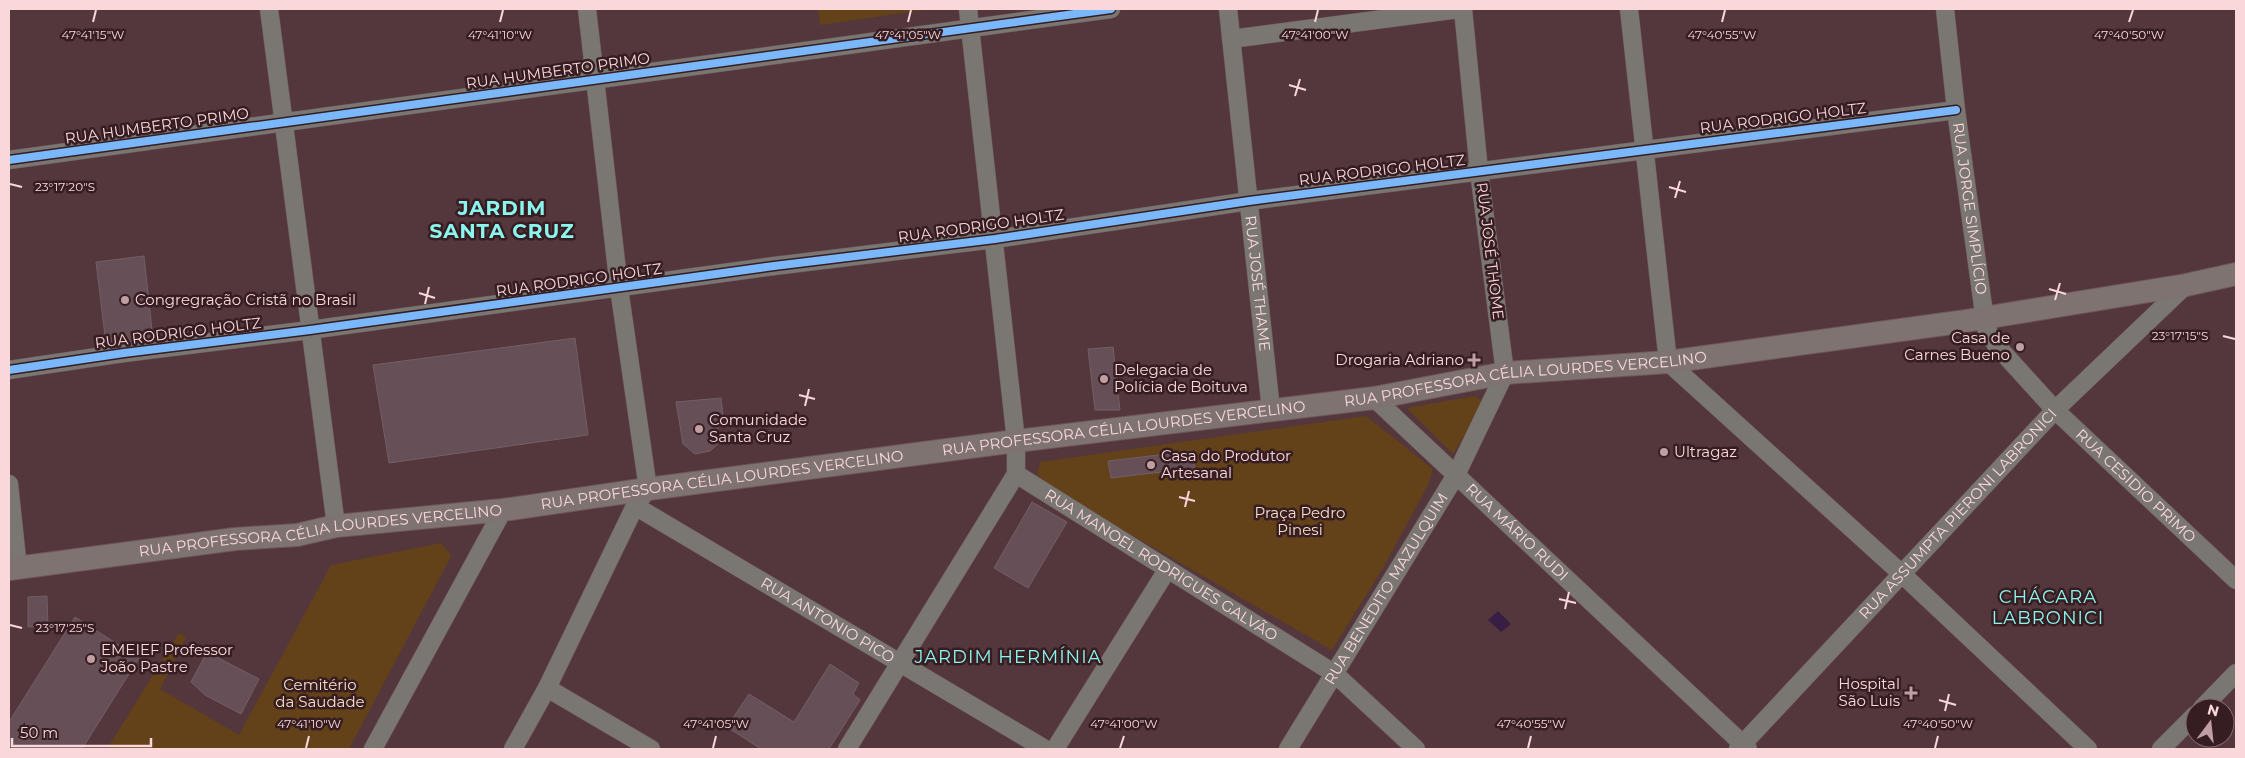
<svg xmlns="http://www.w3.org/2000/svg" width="2245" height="758" font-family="Montserrat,sans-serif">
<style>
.green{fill:#634119}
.water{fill:#381e45}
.building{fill:#664f57;stroke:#745e65}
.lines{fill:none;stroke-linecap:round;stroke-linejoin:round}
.minor-casing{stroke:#6f565b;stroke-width:19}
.major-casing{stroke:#6f565b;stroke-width:24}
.minor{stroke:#7a7671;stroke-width:18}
.major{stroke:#7f7371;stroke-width:22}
.cycleway-casing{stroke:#351d21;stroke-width:11}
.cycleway{stroke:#7ab7fb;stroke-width:8}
.ticks{fill:none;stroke:#fad7db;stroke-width:2}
.poi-dot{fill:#c09fa4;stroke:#351d21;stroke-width:2}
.labels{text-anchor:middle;stroke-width:5;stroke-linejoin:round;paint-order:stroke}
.street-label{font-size:15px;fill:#fad7db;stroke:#351d21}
.poi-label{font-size:15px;fill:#fad7db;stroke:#351d21;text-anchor:start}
.park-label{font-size:15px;fill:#f6dec3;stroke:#351d21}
.quarter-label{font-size:18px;letter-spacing:1px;fill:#8bf5ee;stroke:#351d21}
.district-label{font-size:20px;font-weight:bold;letter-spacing:1px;fill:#8bf5ee;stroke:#351d21}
.ticks-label{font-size:12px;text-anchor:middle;fill:#fad7db;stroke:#351d21;stroke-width:5;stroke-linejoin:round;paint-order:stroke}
</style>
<rect width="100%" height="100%" fill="#54373d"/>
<g class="green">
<polygon points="818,9 930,9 820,25"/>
<polygon points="1475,396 1481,400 1482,408 1453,454 1407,408"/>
<polygon points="1366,416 1433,469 1428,485 1383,568 1332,650 1064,496 1037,475 1040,462"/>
<polygon points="441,543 451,555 449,560 349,749 107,749 179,633 186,637 160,689 239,735 331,565"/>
</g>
<polygon class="water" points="1498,611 1511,624 1501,632 1488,620"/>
<g class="building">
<polygon points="144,256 153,339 106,344 96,262"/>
<polygon points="575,338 588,435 389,463 373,365"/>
<polygon points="1113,347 1120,410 1095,410 1088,349"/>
<polygon points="721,398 723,415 717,415 719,443 710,451 695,454 683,444 676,402"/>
<polygon points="1192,451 1195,468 1111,478 1108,461"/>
<polygon points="1032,502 1067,522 1028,588 994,568"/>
<polygon points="47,596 48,626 28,627 28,597"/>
<polygon points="75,617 139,658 82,749 14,749 9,745 9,722"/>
<polygon points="207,652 259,679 241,714 205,695 191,682"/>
<polygon points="830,664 859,683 853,694 860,700 829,749 761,749 727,727 749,694 794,722"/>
</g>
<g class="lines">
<g class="minor-casing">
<g id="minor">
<polyline points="269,9 336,526"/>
<path id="s1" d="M968,9L1016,441V474L1335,674L1416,749"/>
<path id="s2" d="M1228,9L1271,410"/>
<polyline points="1629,9 1668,362 1903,575 2088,749"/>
<path id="s3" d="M1945,9L1956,110L1986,328L1996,345L2055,410L2236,580"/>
<polyline points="1231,39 1459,9"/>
<polyline points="9,160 1111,9"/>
<polyline points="9,370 124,353 310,330 774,266 995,239 1249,201 1956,110"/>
<path id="s4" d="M1374,398L1748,749"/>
<polyline points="9,484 18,568"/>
<path id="s5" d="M635,506L1045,749"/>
<polyline points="547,688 651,749"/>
<polyline points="2202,708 2236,673"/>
<polyline points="373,749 503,510"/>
<polyline points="513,749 547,688 635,506 648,489 619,288 587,9"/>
<polyline points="847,749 1016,474"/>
<polyline points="1055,749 1167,570"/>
<path id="s6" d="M1288,749L1456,475L1505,373L1479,171L1463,9"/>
<path id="s7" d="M1738,749L2055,410L2186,285"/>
<polyline points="2161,749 2195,715"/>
</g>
</g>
<g class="major-casing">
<g id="major">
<path id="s8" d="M9,569L235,539L297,535L336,526L503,510L648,489L1016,441L1374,398L1505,373L1668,362L1959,322L2186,285L2236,274"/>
</g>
</g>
<use href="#minor" class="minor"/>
<use href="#major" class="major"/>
<g class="cycleway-casing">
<g id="cycleway">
<polyline points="9,160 1111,9"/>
<polyline points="9,370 124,353 310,330 774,266 995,239 1249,201 1956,110"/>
</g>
</g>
<use href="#cycleway" class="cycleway"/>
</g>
<path class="ticks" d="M93,22L96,10M500,22L503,10M908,22L911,10M1315,22L1318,10M1722,22L1725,10M2129,22L2133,10M1289,85L1306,90M1295,96L1300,79M10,184L22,187M1669,187L1686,192M1675,198L1680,181M2049,289L2066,294M419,293L435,298M2055,300L2060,283M425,304L429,287M2223,336L2235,339M799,395L815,399M805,406L809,389M1179,497L1195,501M1185,507L1189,491M1559,599L1576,603M1565,609L1569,592M10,625L22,628M1939,700L1956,705M1945,711L1949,694M306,748L309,736M713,748L716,736M1120,748L1124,736M1528,748L1531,736M1935,748L1938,736"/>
<g class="poi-dot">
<circle cx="125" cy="300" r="5"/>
<circle cx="2020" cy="347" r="5"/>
<path d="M1471.5 352.5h5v5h5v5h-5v5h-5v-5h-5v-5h5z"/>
<circle cx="1104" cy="379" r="5"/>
<circle cx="699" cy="429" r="5"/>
<circle cx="1664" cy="452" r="5"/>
<circle cx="1151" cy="465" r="5"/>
<circle cx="91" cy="659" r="5"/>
<path d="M1908.5 685.5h5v5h5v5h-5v5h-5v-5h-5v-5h5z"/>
</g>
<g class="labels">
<g class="street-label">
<text transform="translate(558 71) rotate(-8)" y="5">RUA HUMBERTO PRIMO</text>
<text transform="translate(1783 118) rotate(-7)" y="5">RUA RODRIGO HOLTZ</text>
<text transform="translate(157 126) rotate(-8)" y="5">RUA HUMBERTO PRIMO</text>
<text transform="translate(1382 170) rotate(-7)" y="5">RUA RODRIGO HOLTZ</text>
<text dy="5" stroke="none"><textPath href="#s3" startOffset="201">RUA JORGE SIMPLÍCIO</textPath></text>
<text transform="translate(981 226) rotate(-8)" y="5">RUA RODRIGO HOLTZ</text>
<text transform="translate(1490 251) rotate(83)" y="5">RUA JOSÉ THOME</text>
<text transform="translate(579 280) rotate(-8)" y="5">RUA RODRIGO HOLTZ</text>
<text dy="5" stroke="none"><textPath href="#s2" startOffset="276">RUA JOSÉ THAME</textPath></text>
<text transform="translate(178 333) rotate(-7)" y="5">RUA RODRIGO HOLTZ</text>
<text dy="5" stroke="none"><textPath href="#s8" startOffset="1529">RUA PROFESSORA CÉLIA LOURDES VERCELINO</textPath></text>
<text dy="5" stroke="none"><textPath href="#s8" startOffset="1124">RUA PROFESSORA CÉLIA LOURDES VERCELINO</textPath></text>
<text dy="5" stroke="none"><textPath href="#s8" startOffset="719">RUA PROFESSORA CÉLIA LOURDES VERCELINO</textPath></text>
<text dy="5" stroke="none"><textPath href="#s3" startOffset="540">RUA CESIDIO PRIMO</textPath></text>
<text dy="5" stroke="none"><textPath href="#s7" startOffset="322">RUA ASSUMPTA PIERONI LABRONICI</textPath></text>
<text dy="5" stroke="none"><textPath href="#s8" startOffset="314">RUA PROFESSORA CÉLIA LOURDES VERCELINO</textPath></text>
<text dy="5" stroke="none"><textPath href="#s4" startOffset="196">RUA MÁRIO RUDI</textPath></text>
<text dy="5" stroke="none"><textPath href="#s1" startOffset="639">RUA MANOEL RODRIGUES GALVÃO</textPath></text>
<text dy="5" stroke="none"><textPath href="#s6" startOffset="188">RUA BENEDITO MAZULQUIM</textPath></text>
<text dy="5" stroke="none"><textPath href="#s5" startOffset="224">RUA ANTONIO PICO</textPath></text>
</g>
<g class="poi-label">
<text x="135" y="305">Congregração Cristã no Brasil</text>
<text x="2010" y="343" text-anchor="end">Casa de<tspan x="2010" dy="17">Carnes Bueno</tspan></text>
<text x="1464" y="365" text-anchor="end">Drogaria Adriano</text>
<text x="1114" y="375">Delegacia de<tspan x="1114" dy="17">Polícia de Boituva</tspan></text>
<text x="709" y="425">Comunidade<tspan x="709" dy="17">Santa Cruz</tspan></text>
<text x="1674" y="457">Ultragaz</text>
<text x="1161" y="461">Casa do Produtor<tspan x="1161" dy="17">Artesanal</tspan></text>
<text x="101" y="655">EMEIEF Professor<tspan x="101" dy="17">João Pastre</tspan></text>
<text x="1900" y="689" text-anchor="end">Hospital<tspan x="1900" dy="17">São Luis</tspan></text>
</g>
<g class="park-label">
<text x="1300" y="518">Praça Pedro<tspan x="1300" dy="17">Pinesi</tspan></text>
<text x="320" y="690">Cemitério<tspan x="320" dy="17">da Saudade</tspan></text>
</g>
<g class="quarter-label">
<text x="2048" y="603">CHÁCARA<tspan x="2048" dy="21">LABRONICI</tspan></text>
<text x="1008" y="663">JARDIM HERMÍNIA</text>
</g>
<g class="district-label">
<text x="502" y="215">JARDIM<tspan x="502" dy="23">SANTA CRUZ</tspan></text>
</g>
</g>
<g class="ticks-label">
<text x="93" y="39">47°41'15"W</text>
<text x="500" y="39">47°41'10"W</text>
<text x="908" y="39">47°41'05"W</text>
<text x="1315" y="39">47°41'00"W</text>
<text x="1722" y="39">47°40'55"W</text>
<text x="2129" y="39">47°40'50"W</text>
<text x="65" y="191">23°17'20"S</text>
<text x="2180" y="340">23°17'15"S</text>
<text x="65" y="632">23°17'25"S</text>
<text x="309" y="728">47°41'10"W</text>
<text x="716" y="728">47°41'05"W</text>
<text x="1124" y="728">47°41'00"W</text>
<text x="1531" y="728">47°40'55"W</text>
<text x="1938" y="728">47°40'50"W</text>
</g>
<rect width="2245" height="758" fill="none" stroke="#fad7db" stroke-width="20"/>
<g transform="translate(2210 723) rotate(15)"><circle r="24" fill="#351d21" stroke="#84676b"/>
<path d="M0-4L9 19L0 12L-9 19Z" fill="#c09fa4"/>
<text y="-8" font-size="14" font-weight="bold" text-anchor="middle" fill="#fad7db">N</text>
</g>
<path d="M12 738v8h139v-8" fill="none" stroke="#fad7db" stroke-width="2.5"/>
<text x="20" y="738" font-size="15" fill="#fad7db" stroke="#351d21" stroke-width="4" paint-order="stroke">50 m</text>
</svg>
